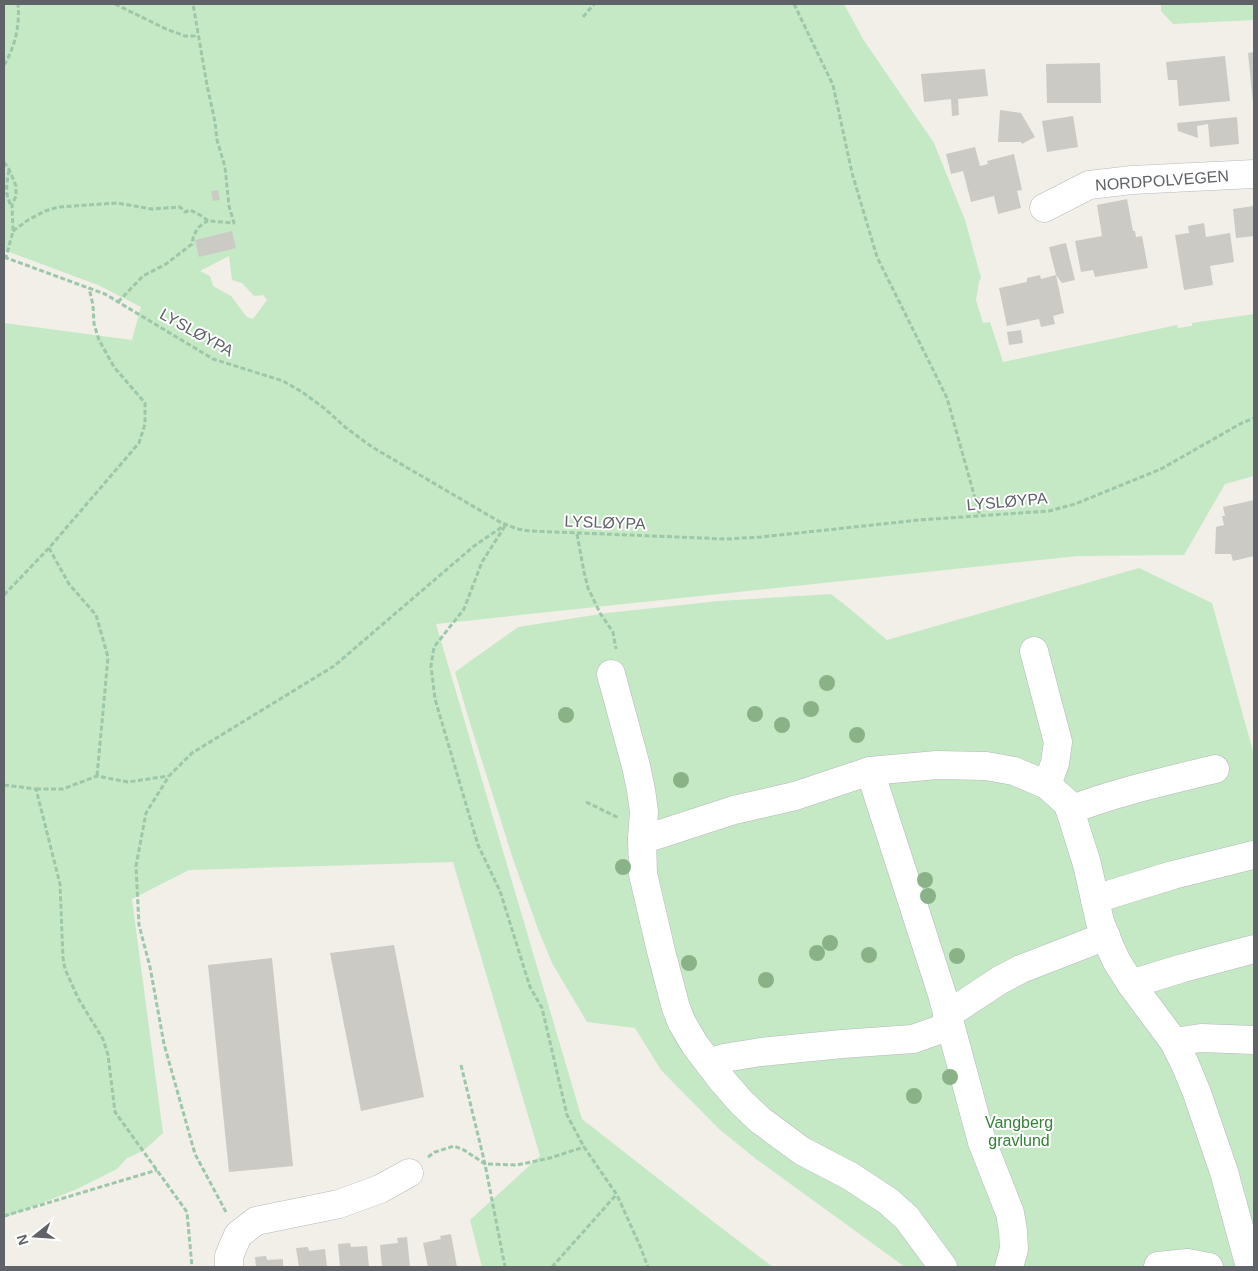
<svg xmlns="http://www.w3.org/2000/svg" width="1258" height="1271" font-family="Helvetica,sans-serif">
<style>
.green{fill:#c5e8c5;fill-rule:evenodd}
.building{fill:#cccac5}
.lines{fill:none;stroke-linecap:round;stroke-linejoin:round}
.minor-casing{stroke:#b5b8bc;stroke-width:29}
.path{stroke:#9cc7a9;stroke-width:3;stroke-dasharray:5 2.5;stroke-linecap:butt}
.minor{stroke:#fff;stroke-width:28}
.tree{fill:#89b387}
.labels{text-anchor:middle;stroke-width:4;stroke-linejoin:round;paint-order:stroke}
.street-label{font-size:16px;fill:#5f6368;stroke:#fff}
.park-label{font-size:16px;fill:#348238;stroke:#fff}
</style>
<rect width="100%" height="100%" fill="#f1efe8"/>
<g class="green">
<path d="M4,4H844L863,39L934,143L965,220L975,256L981,278L979,282L976,300L983,323L990,322L1003,362L1177,325L1178,328L1192,326V323L1254,314V476L1225,484L1184,555L1078,556L436,624L582,1119L715,1223L773,1267H482L470,1220L540,1156L453,862L189,870L132,899L163,1133L143,1151L127,1158L117,1169L77,1189L4,1218V323L132,340L141,307L98,285L4,250ZM229,256L232,280L242,283L254,296L263,295L267,300L253,319L247,317L231,296L213,286L210,276L200,271Z"/>
<polygon points="1161,4 1254,4 1254,20 1173,24 1161,11"/>
<polygon points="1139,568 1212,603 1254,755 1254,1267 905,1267 756,1159 719,1129 661,1070 635,1028 587,1022 552,963 538,929 513,859 469,720 455,672 518,627 607,613 719,601 831,594 850,609 887,640"/>
</g>
<g class="building">
<polygon points="1254,52 1254,103 1253,103 1248,53"/>
<polygon points="1225,56 1230,101 1179,106 1177,80 1168,80 1166,62"/>
<polygon points="1100,63 1101,103 1047,103 1046,64"/>
<polygon points="985,69 988,96 958,99 959,115 952,116 951,99 924,102 921,74"/>
<polygon points="1000,110 1021,113 1035,137 1022,144 1021,142 998,142"/>
<polygon points="1073,116 1078,147 1047,152 1042,121"/>
<polygon points="1237,117 1239,144 1210,147 1208,124 1197,126 1198,138 1178,131 1177,123"/>
<polygon points="975,147 980,166 988,164 987,161 1014,154 1022,190 1017,191 1021,208 998,214 994,196 971,202 963,171 951,174 946,154"/>
<polygon points="218,190 220,200 213,201 211,191"/>
<polygon points="1127,199 1133,231 1135,231 1136,237 1142,236 1148,268 1095,277 1093,270 1081,272 1075,241 1102,236 1097,205"/>
<polygon points="1254,206 1254,236 1236,238 1233,209"/>
<polygon points="1204,223 1206,237 1230,233 1234,262 1210,266 1213,285 1184,290 1175,235 1189,233 1188,226"/>
<polygon points="232,231 236,248 199,257 195,240"/>
<polygon points="1066,243 1075,280 1062,283 1056,275 1064,313 1053,316 1055,324 1041,327 1039,319 1007,326 999,288 1027,282 1027,278 1040,275 1041,279 1056,275 1049,247"/>
<polygon points="1021,330 1023,343 1009,345 1007,332"/>
<polygon points="1254,500 1254,556 1233,561 1231,554 1215,554 1216,527 1224,525 1222,516 1225,516 1223,507"/>
<polygon points="394,945 424,1097 361,1111 330,953"/>
<polygon points="272,958 293,1166 229,1172 208,965"/>
<polygon points="451,1234 457,1267 428,1267 423,1243 441,1239 440,1236"/>
<polygon points="407,1237 410,1267 382,1267 380,1245 398,1243 397,1238"/>
<polygon points="350,1243 351,1247 367,1246 369,1267 340,1267 338,1244"/>
<polygon points="308,1247 309,1251 325,1249 327,1267 299,1267 296,1248"/>
<polygon points="266,1256 267,1260 283,1259 283,1267 256,1267 255,1257"/>
</g>
<g class="lines">
<g class="minor-casing">
<g id="minor">
<polyline points="1044,208 1089,185 1132,180 1254,174"/>
<polyline points="1034,651 1058,742 1055,763 1047,785"/>
<polyline points="611,674 636,766 641,790 644,812 642,838 643,874 661,951 676,1008 682,1023 695,1045 721,1079 741,1102 760,1120 802,1151 850,1176 888,1201 907,1218 943,1267"/>
<polyline points="870,771 942,994 982,1142 1010,1213 1013,1231 1014,1249 1009,1267"/>
<path d="M1070,810C1116,792 1167,781 1215,769"/>
<polyline points="642,838 654,836 734,810 795,796 870,771 937,765 986,766 1014,771 1047,785 1067,803 1070,810 1087,864 1100,922 1110,947 1117,962 1131,984 1174,1042 1185,1064 1197,1093 1224,1172 1250,1267"/>
<polyline points="1095,899 1173,875 1253,855"/>
<polyline points="1131,984 1183,968 1254,949"/>
<polyline points="947,1015 1000,980 1021,969 1106,936"/>
<polyline points="1174,1042 1201,1038 1254,1040"/>
<polyline points="709,1063 724,1058 761,1052 842,1044 913,1039 950,1026"/>
<polyline points="1158,1266 1188,1263 1209,1267"/>
<polyline points="229,1267 229,1256 238,1235 256,1221 339,1204 380,1189 409,1173"/>
</g>
</g>
<g class="path">
<polyline points="115,4 166,29 185,36 198,36"/>
<polyline points="794,4 833,85 852,173 877,257 947,398 980,516"/>
<polyline points="583,17 594,4"/>
<path d="M4,65C15,47 20,25 18,4"/>
<polyline points="4,162 9,169 16,186 16,196 12,205 13,231 6,257"/>
<path d="M9,170C7,183 4,193 11,205"/>
<polyline points="13,231 28,220 45,211 59,207 117,203 152,209 180,207 185,212 190,210 200,215 209,221 234,223 229,206 225,167 217,140 215,122 207,85 193,4"/>
<polyline points="4,257 105,294 213,359 283,381 302,392 324,408 345,427 372,447 500,522 517,529 530,531 726,539 761,537 919,520 1049,511 1075,504 1161,469 1240,424 1254,418"/>
<path d="M118,302L143,276L166,264L192,244C193,234 198,225 208,221"/>
<polyline points="505,526 482,562 464,609 434,647 431,666 435,699 478,845 500,891 530,987 542,1008 567,1115 584,1147 617,1195 640,1246 648,1267"/>
<polyline points="577,534 584,572 588,588 600,613 613,632 616,649"/>
<polyline points="49,548 69,584 96,615 108,657 97,776"/>
<polyline points="4,595 49,548 139,443 145,424 145,403 114,367 99,340 94,324 93,305 89,288"/>
<polyline points="4,785 36,789 60,884 63,958 65,969 78,998 103,1039 108,1055 115,1112 187,1212 192,1267"/>
<polyline points="36,789 63,789 97,776 128,782 168,776"/>
<polyline points="586,802 619,818"/>
<polyline points="461,1065 485,1164 505,1267"/>
<polyline points="428,1157 435,1152 454,1146 464,1150 485,1164 517,1165 550,1158 584,1147"/>
<polyline points="226,1212 195,1154 164,1044 150,967 139,925 136,866 146,813 169,776 192,753 334,666 474,546 505,525"/>
<polyline points="4,1216 157,1170"/>
<polyline points="552,1267 616,1195"/>
</g>
<use href="#minor" class="minor"/>
</g>
<g class="tree">
<circle cx="827" cy="683" r="8"/>
<circle cx="811" cy="709" r="8"/>
<circle cx="755" cy="714" r="8"/>
<circle cx="566" cy="715" r="8"/>
<circle cx="782" cy="725" r="8"/>
<circle cx="857" cy="735" r="8"/>
<circle cx="681" cy="780" r="8"/>
<circle cx="623" cy="867" r="8"/>
<circle cx="925" cy="880" r="8"/>
<circle cx="928" cy="896" r="8"/>
<circle cx="830" cy="943" r="8"/>
<circle cx="817" cy="953" r="8"/>
<circle cx="869" cy="955" r="8"/>
<circle cx="957" cy="956" r="8"/>
<circle cx="689" cy="963" r="8"/>
<circle cx="766" cy="980" r="8"/>
<circle cx="950" cy="1077" r="8"/>
<circle cx="914" cy="1096" r="8"/>
</g>
<g class="labels">
<g class="street-label">
<text transform="translate(1162 180) rotate(-4)" y="6">NORDPOLVEGEN</text>
<text transform="translate(197 332) rotate(29)" y="6">LYSLØYPA</text>
<text transform="translate(1007 501) rotate(-5)" y="6">LYSLØYPA</text>
<text transform="translate(605 522) rotate(2)" y="6">LYSLØYPA</text>
</g>
<g class="park-label">
<text x="1019" y="1128">Vangberg<tspan x="1019" dy="18">gravlund</tspan></text>
</g>
</g>
<rect width="1258" height="1271" fill="none" stroke="#5f6368" stroke-width="10"/>
<g transform="translate(35 1236) rotate(253)" stroke="#ffffff" stroke-width="4" paint-order="stroke">
<path d="M0-4L9 19L0 12L-9 19Z" fill="#5f6368"/>
<text y="-8" font-size="14" font-weight="bold" text-anchor="middle" fill="#5f6368">N</text>
</g>
</svg>
